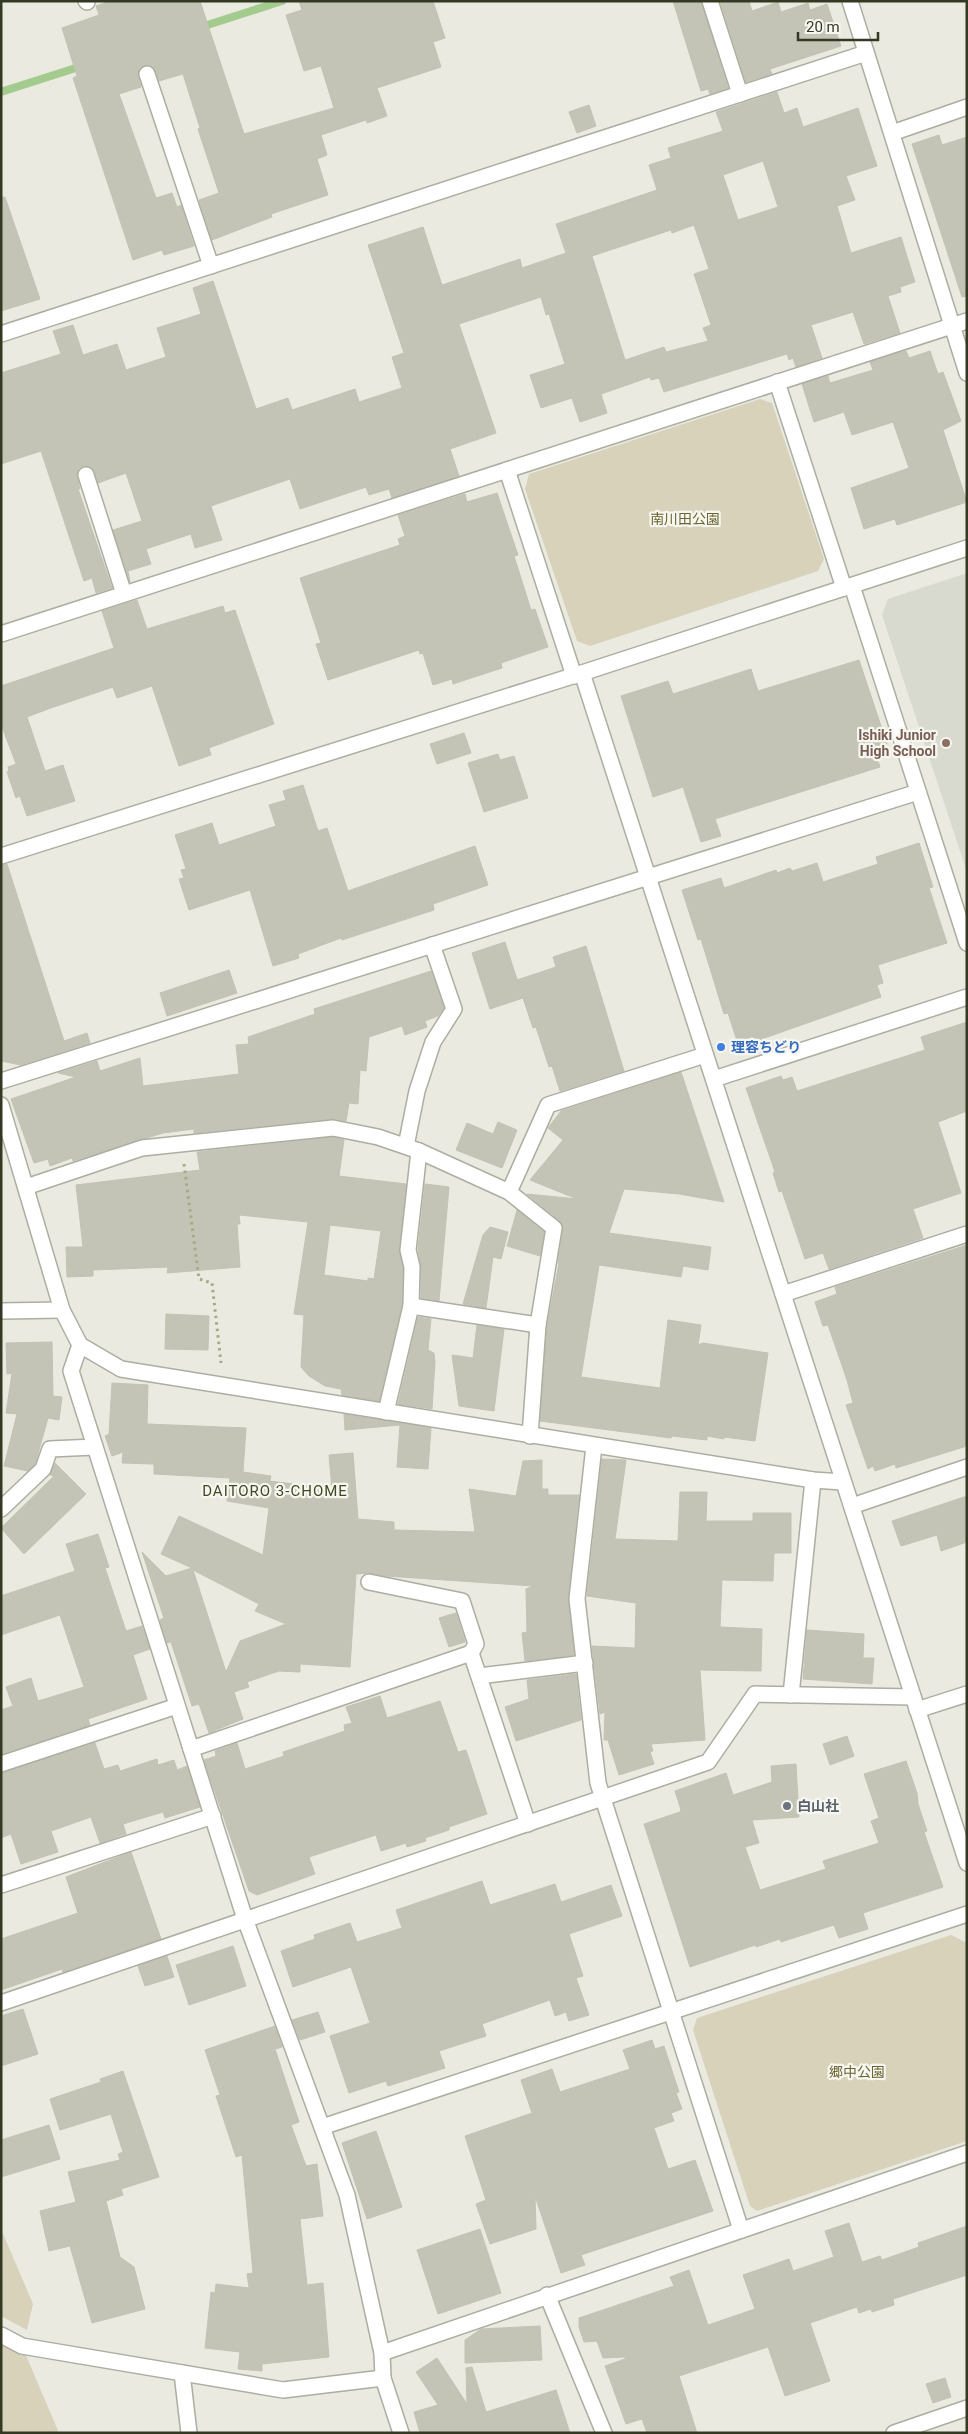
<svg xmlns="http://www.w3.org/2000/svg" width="968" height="2434" font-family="Roboto,'Noto Sans JP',sans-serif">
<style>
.built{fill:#d9dacf}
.green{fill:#d9d2bb}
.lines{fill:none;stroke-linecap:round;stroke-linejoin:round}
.stream{stroke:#a3cb8d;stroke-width:8}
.building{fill:#c4c4b6;stroke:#c2c3b4;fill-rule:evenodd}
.minor-casing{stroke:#acaea0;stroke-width:18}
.path{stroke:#a4ab84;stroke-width:3;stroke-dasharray:2.5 4;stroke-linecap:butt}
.minor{stroke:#fff;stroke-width:15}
.education-dot{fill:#8d6e63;stroke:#f7f7f1;stroke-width:2}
.shop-dot{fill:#3f7fe0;stroke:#f7f7f1;stroke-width:2}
.worship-dot{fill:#6b7280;stroke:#f7f7f1;stroke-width:2}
.labels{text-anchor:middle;stroke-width:4.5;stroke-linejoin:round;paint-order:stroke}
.park-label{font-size:14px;fill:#6c6430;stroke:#f7f7f1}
.education-label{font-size:14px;font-weight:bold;fill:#785e54;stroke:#f7f7f1;text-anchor:end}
.shop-label{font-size:14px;font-weight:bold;fill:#366cbe;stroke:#f7f7f1;text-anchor:start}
.worship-label{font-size:14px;font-weight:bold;fill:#5b616d;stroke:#f7f7f1;text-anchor:start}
.neighbourhood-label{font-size:15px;letter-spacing:1px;fill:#3f4920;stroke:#f7f7f1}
</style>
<rect width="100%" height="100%" fill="#eaeae1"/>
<polygon class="built" points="967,573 967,872 882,615 888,599"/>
<g class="green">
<polygon points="760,399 772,403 824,559 818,571 590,646 577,641 525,489 529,474"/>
<polygon points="951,1935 967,1943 967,2141 757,2211 750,2206 693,2030 697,2018"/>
<polygon points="1,2229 33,2304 27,2330 1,2316"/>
<polygon points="1,2345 25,2353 59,2433 1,2433"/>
</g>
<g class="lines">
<g class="stream">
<polyline points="198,28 282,1"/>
<polyline points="1,92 82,66"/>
</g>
</g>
<g class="building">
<polygon points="110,1 200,1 244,134 334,108 321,66 304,71 286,15 302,10 299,1 433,1 445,38 433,42 441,67 377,88 387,116 367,123 366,120 321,135 327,155 317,159 328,195 271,214 272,217 212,240 199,200 219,193 198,129 200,128 183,74 159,81 153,67 148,65 140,67 138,73 141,87 119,94 156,198 172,193 177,207 181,205 194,246 164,255 162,250 133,260 73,78 77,76 62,28 99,15 96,6"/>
<polygon points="673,1 701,1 728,88 710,94 708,89 701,91"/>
<polygon points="720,1 749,1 752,11 778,2 781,12 808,3 810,10 827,4 841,46 770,69 772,74 746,82"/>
<path d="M777,92L784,113L797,108L803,127L858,108L877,166L846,176L855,200L837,206L851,253L901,237L915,282L900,287L901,292L888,296L900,333L864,344L853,312L811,325L822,358L796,367L793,358L789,360L787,354L664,392L659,378L651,380L650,377L601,394L607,413L580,422L572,398L541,408L530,375L565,364L549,314L546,315L541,297L459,324L496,433L450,449L459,476L392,498L389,489L369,495L366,487L300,509L290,479L211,506L222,540L195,548L191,534L146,549L151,564L128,571L130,582L113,530L142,521L126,473L98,483L92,468L88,466L79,468L77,477L80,489H78L112,588L96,593L92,578L84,581L41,451L1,464V373L61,354L53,331L73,325L83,355L117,344L126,370L166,357L157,328L201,314L193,288L213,281L256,409L288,398L292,410L355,389L359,402L402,388L392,357L404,353L368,245L423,227L442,285L520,259L522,268L566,253L556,224L657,190L649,165L671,158L668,148L723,131L716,112ZM763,161L778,207L738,220L723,175ZM694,225L709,269L694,274L711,325L703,328L708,341L666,352L664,347L625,360L592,256L671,230L672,233Z"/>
<polygon points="589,105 596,126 577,133 569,112"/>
<polygon points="939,135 942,145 967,137 967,296 962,297 912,144"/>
<polygon points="1,197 5,197 40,299 1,311"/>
<polygon points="906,351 909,358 930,351 938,374 943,372 961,421 943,430 967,502 897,525 895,519 864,529 851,488 909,468 893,422 852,435 844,412 814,422 802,384 828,376 830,383 873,370 870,362"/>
<polygon points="497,493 518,555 514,556 531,610 535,609 548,647 501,663 502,668 453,684 452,679 433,685 423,653 420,654 419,650 328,680 316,644 321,643 300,578 400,545 398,539 405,536 398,515 465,494 467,502"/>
<polygon points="137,600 147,629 223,606 225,613 235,610 274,724 209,748 211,755 179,766 152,686 117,698 113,687 48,709 27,717 45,771 63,765 75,801 27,816 20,796 16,798 7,772 9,771 8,767 16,764 1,724 1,686 114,648 102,611"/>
<polygon points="859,660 887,744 874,748 880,767 715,819 721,836 701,842 683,787 653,797 621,696 668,681 673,694 751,669 758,691"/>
<polygon points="464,733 471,753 437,764 430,744"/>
<polygon points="498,754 500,760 514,756 528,798 484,812 468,763"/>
<polygon points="303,785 318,831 327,828 348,891 475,846 488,885 433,904 434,910 342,940 341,938 298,954 299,958 273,966 250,890 189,910 179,879 184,878 181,870 186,869 175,835 212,823 219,845 276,826 269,805 286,800 283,791"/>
<polygon points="919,843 933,887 929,888 947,943 878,965 883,983 877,985 881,997 739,1047 728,1013 724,1014 701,939 698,940 682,890 721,878 724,888 776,870 777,873 790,868 792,871 817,863 823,882 878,864 876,857"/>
<polygon points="7,864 64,1041 87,1033 90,1043 21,1065 1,1061 1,865"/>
<polygon points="505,942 523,998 490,1009 472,953"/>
<polygon points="586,946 624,1071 560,1091 552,1066 549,1067 536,1027 533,1028 517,980 556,967 553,957"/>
<polygon points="229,970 237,993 167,1016 160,993"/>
<polygon points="431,971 444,1008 438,1016 425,1021 427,1027 405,1035 402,1026 369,1037 366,1071 360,1070 358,1104 349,1103 346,1121 332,1119 194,1133 194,1129 163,1133 73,1161 72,1158 50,1166 48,1159 34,1163 11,1099 76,1077 58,1073 97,1061 100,1071 140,1058 143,1086 239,1074 236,1045 249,1044 248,1037 315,1014 314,1009"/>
<polygon points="967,1022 967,1111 938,1122 961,1193 913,1209 923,1238 829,1269 823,1253 805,1259 782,1191 779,1192 773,1173 775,1172 746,1088 781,1076 783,1080 792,1077 797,1091 925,1050 921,1037"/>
<polygon points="681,1072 724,1202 679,1194 624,1189 609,1233 711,1247 708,1270 683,1266 681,1277 599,1265 581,1377 660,1388 668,1320 701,1325 698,1345 703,1343 768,1353 755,1441 724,1437 724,1439 707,1436 707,1440 672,1436 671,1438 540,1421 547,1326 559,1263 558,1263 563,1229 560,1221 527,1194 577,1199 530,1180 563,1140 548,1128 561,1111"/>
<polygon points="498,1122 517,1130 502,1168 456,1150 467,1123 493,1134"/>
<path d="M333,1137L344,1140L339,1176L406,1184L399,1249L403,1268L402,1305L379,1401L342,1395L341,1389L325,1386L309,1376L301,1367L304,1315L294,1314L308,1222L239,1215L240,1224H237L240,1267L167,1273L168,1267L93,1270V1276L67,1277L66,1247H83L76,1185L200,1170L197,1152ZM330,1225L381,1231L374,1279L368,1278V1281L324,1275Z"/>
<polygon points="425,1184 449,1187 439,1301 421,1298 421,1267 418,1249"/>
<polygon points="517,1210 544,1232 540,1256 507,1246"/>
<polygon points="490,1227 508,1232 501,1259 493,1257 486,1308 463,1304 483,1235"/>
<polygon points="967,1245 967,1446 896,1468 895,1464 875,1471 873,1466 868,1469 846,1405 853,1403 847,1380 828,1325 823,1326 815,1302 837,1294 835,1287"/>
<polygon points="166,1314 209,1316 208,1350 165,1349"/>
<polygon points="418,1317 431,1319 428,1350 434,1353 435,1362 432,1409 398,1404"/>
<polygon points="477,1325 504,1329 494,1411 459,1406 452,1355 473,1358"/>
<polygon points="52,1342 53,1396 62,1397 59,1420 48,1418 35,1464 28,1471 4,1466 17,1414 6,1413 12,1373 7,1374 6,1343"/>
<path d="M112,1383L148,1385L147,1424L246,1428L243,1472L271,1476L270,1481L332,1489L329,1455L353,1453L358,1519L394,1522V1530L475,1532L469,1489L516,1496L523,1461L542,1460V1489H548V1495H579L568,1598L574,1655L525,1661L522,1633L527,1632L526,1589L533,1586L386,1576L370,1573L356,1574L350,1667L300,1664V1672L279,1671L247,1682L249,1687L234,1692L243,1719L209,1733L199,1704L192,1706L171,1642L167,1643L160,1620L164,1618L142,1552L166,1576L192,1568L161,1554L179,1516L263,1555L269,1508L227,1501L230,1478L154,1474V1464L122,1463L123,1452L112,1456L105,1436L109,1434ZM193,1570L259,1604L255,1611L286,1624L240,1641L226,1672Z"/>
<polygon points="344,1414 431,1428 428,1469 397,1467 400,1425 345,1430"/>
<polygon points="602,1459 626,1460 615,1539 678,1541 680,1492 707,1492 706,1521 753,1521 753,1513 791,1513 791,1553 774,1553 773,1581 722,1580 720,1627 762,1629 761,1671 700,1670 705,1740 651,1744 653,1751 650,1752 654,1764 619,1775 608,1740 604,1740 605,1712 600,1714 592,1646 635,1648 636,1603 587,1596"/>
<polygon points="55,1463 86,1494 24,1554 1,1528 54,1476 50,1475"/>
<polygon points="967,1496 967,1542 941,1551 937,1535 901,1546 892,1521"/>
<polygon points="98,1534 109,1567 105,1568 126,1631 142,1626 150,1649 133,1655 147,1699 88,1719 90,1725 1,1754 1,1710 13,1706 6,1687 31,1678 38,1701 84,1687 60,1615 1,1635 1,1596 75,1571 66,1544"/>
<polygon points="456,1613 465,1642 449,1647 439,1618"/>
<polygon points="807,1630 864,1634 863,1658 874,1658 872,1684 803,1679"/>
<polygon points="576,1674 581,1720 516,1741 505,1707 529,1699 527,1680"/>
<polygon points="380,1696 387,1718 440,1701 458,1752 466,1750 487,1814 449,1827 449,1830 425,1838 426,1841 407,1847 406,1843 381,1851 376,1835 309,1857 315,1874 257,1895 249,1891 204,1760 216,1756 215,1751 237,1743 245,1769 284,1756 283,1752 345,1731 344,1725 352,1723 346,1707"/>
<polygon points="847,1736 854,1756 830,1765 823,1744"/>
<polygon points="95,1743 104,1769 118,1765 120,1771 157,1759 158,1765 174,1760 177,1770 187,1766 200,1807 165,1818 163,1812 123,1824 126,1834 100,1843 91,1817 51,1831 58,1852 21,1864 11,1834 1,1838 1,1773"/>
<polygon points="906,1761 917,1793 918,1804 927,1831 924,1832 943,1887 863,1913 868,1929 839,1938 834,1925 781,1942 780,1939 756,1947 755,1945 690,1967 644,1824 680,1812 681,1810 675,1791 726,1773 733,1795 772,1782 771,1766 796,1764 799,1817 752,1820 759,1843 745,1847 760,1890 826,1869 823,1861 879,1843 871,1821 879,1818 864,1774"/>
<polygon points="131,1852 161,1939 63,1972 62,1969 1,1990 1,1939 78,1913 66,1877"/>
<polygon points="482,1881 490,1905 555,1884 561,1902 611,1885 622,1916 569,1934 583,1976 576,1978 589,2015 569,2021 566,2012 555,2016 550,2000 482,2024 486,2036 439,2051 445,2068 388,2086 386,2081 349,2093 330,2036 370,2023 351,1967 293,1987 281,1951 315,1939 314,1935 350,1923 357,1942 402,1928 396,1910"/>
<polygon points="233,1946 246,1986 189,2005 176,1965"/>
<polygon points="167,1956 174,1977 145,1986 138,1966"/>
<polygon points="23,2009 38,2054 1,2066 1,2016"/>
<polygon points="318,2012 325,2032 300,2040 292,2020"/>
<polygon points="275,2026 282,2047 275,2049 299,2122 291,2125 306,2166 317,2164 323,2216 300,2219 307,2285 323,2283 329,2357 262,2364 262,2371 238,2369 240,2352 205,2348 211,2292 215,2293 216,2284 249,2288 247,2274 253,2273 242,2155 236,2157 216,2096 220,2095 205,2050"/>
<polygon points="652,2040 655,2049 664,2046 679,2092 676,2093 682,2109 671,2113 674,2121 654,2128 668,2169 695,2160 713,2211 581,2255 585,2265 561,2273 535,2196 536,2229 490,2244 476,2204 486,2200 465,2136 532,2113 521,2080 552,2069 560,2092 630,2069 623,2050"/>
<polygon points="123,2071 159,2177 121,2189 123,2195 106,2201 120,2257 134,2267 145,2309 92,2323 70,2246 49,2251 40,2211 76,2202 68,2172 120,2160 118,2154 123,2152 111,2114 60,2130 50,2099 101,2082 100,2079"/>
<polygon points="49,2125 60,2159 1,2177 1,2140"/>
<polygon points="376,2131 402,2207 367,2219 342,2143"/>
<polygon points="849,2223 862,2262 880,2256 882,2260 919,2247 918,2243 967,2226 967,2275 893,2299 894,2305 872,2312 871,2309 859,2313 857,2307 810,2323 830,2381 785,2396 768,2347 679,2376 697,2433 647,2433 642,2419 626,2424 605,2366 625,2359 625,2357 603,2358 597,2341 584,2342 579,2327 579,2318 674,2286 670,2277 689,2270 708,2325 755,2309 743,2275 789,2259 793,2271 834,2257 825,2231"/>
<polygon points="480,2229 501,2293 438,2314 417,2250"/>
<polygon points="540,2326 542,2360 465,2363 465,2340 481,2329"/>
<polygon points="437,2358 467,2404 466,2368 472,2367 486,2412 556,2390 570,2433 420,2433 414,2412 438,2405 416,2372"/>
<polygon points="945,2378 951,2397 933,2403 926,2384"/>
</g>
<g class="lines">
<g class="minor-casing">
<g id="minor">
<polyline points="86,1 87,2"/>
<polyline points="710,1 740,94"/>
<polyline points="850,1 967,373"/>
<polyline points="147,74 211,266"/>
<polyline points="892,133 967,107"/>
<polyline points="1,334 866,53"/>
<polyline points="777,382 844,588"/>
<polyline points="507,470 574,676"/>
<polyline points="86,475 124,594"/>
<polyline points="852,586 967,943"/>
<polyline points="1,634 967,321"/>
<polyline points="582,673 967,1863"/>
<polyline points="1,856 582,673 967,548"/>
<polyline points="714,1079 967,997"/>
<polyline points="1,1081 918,792"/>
<polyline points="1,1105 62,1310 80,1345 121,1369 813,1480 843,1482"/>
<polyline points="406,1146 417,1091 433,1042 454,1009 432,945"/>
<polyline points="26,1187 142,1148 333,1128 378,1137 419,1151 509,1192 554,1228 538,1325 530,1436"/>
<polyline points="509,1192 548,1105 705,1055"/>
<polyline points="783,1294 967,1234"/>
<polyline points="411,1306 538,1325"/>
<polyline points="1,1311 62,1310"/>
<polyline points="80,1345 71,1371 245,1919 347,2195 382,2353 383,2378 401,2433"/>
<polyline points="386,1412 411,1306 412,1267 408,1250 419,1151"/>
<polyline points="594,1446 577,1599 598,1783 741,2230"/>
<polyline points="852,1506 967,1467"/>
<polyline points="1,1509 43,1469 50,1449 95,1447"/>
<polyline points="369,1582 462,1601 476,1644 471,1653"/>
<polyline points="479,1676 585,1663"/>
<polyline points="791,1695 813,1480"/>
<polyline points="917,1710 967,1694"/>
<polyline points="191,1749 471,1653 528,1824"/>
<polyline points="1,1764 177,1706"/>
<polyline points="1,1885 213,1816"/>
<polyline points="1,2003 708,1762 755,1694 913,1697"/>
<polyline points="322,2127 967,1914"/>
<polyline points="547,2295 604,2433"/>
<polyline points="1,2335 22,2346 283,2390 383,2378"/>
<polyline points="382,2353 967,2153"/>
<polyline points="182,2373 189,2433"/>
<polyline points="894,2433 967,2408"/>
</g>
</g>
<polyline class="path" points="184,1164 199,1279 212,1283 221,1363"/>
<use href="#minor" class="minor"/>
</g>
<circle class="education-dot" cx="946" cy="743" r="5"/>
<circle class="shop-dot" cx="721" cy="1047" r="5"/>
<circle class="worship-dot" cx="787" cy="1806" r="5"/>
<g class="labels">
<g class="park-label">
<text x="685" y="524">南川田公園</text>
<text x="857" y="2077">郷中公園</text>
</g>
<g class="education-label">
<text x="936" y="740">Ishiki Junior<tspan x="936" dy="16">High School</tspan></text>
</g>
<g class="shop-label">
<text x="731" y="1052">理容ちどり</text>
</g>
<g class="worship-label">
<text x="797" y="1811">白山社</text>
</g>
<g class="neighbourhood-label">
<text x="275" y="1496">DAITORO 3-CHOME</text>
</g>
</g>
<rect width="968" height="2434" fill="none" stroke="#343923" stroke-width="5"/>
<path d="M798 32v8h80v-8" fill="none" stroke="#343923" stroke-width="2.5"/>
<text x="806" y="32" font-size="15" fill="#343923" stroke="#f7f7f1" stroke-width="4" paint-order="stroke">20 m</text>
</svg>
